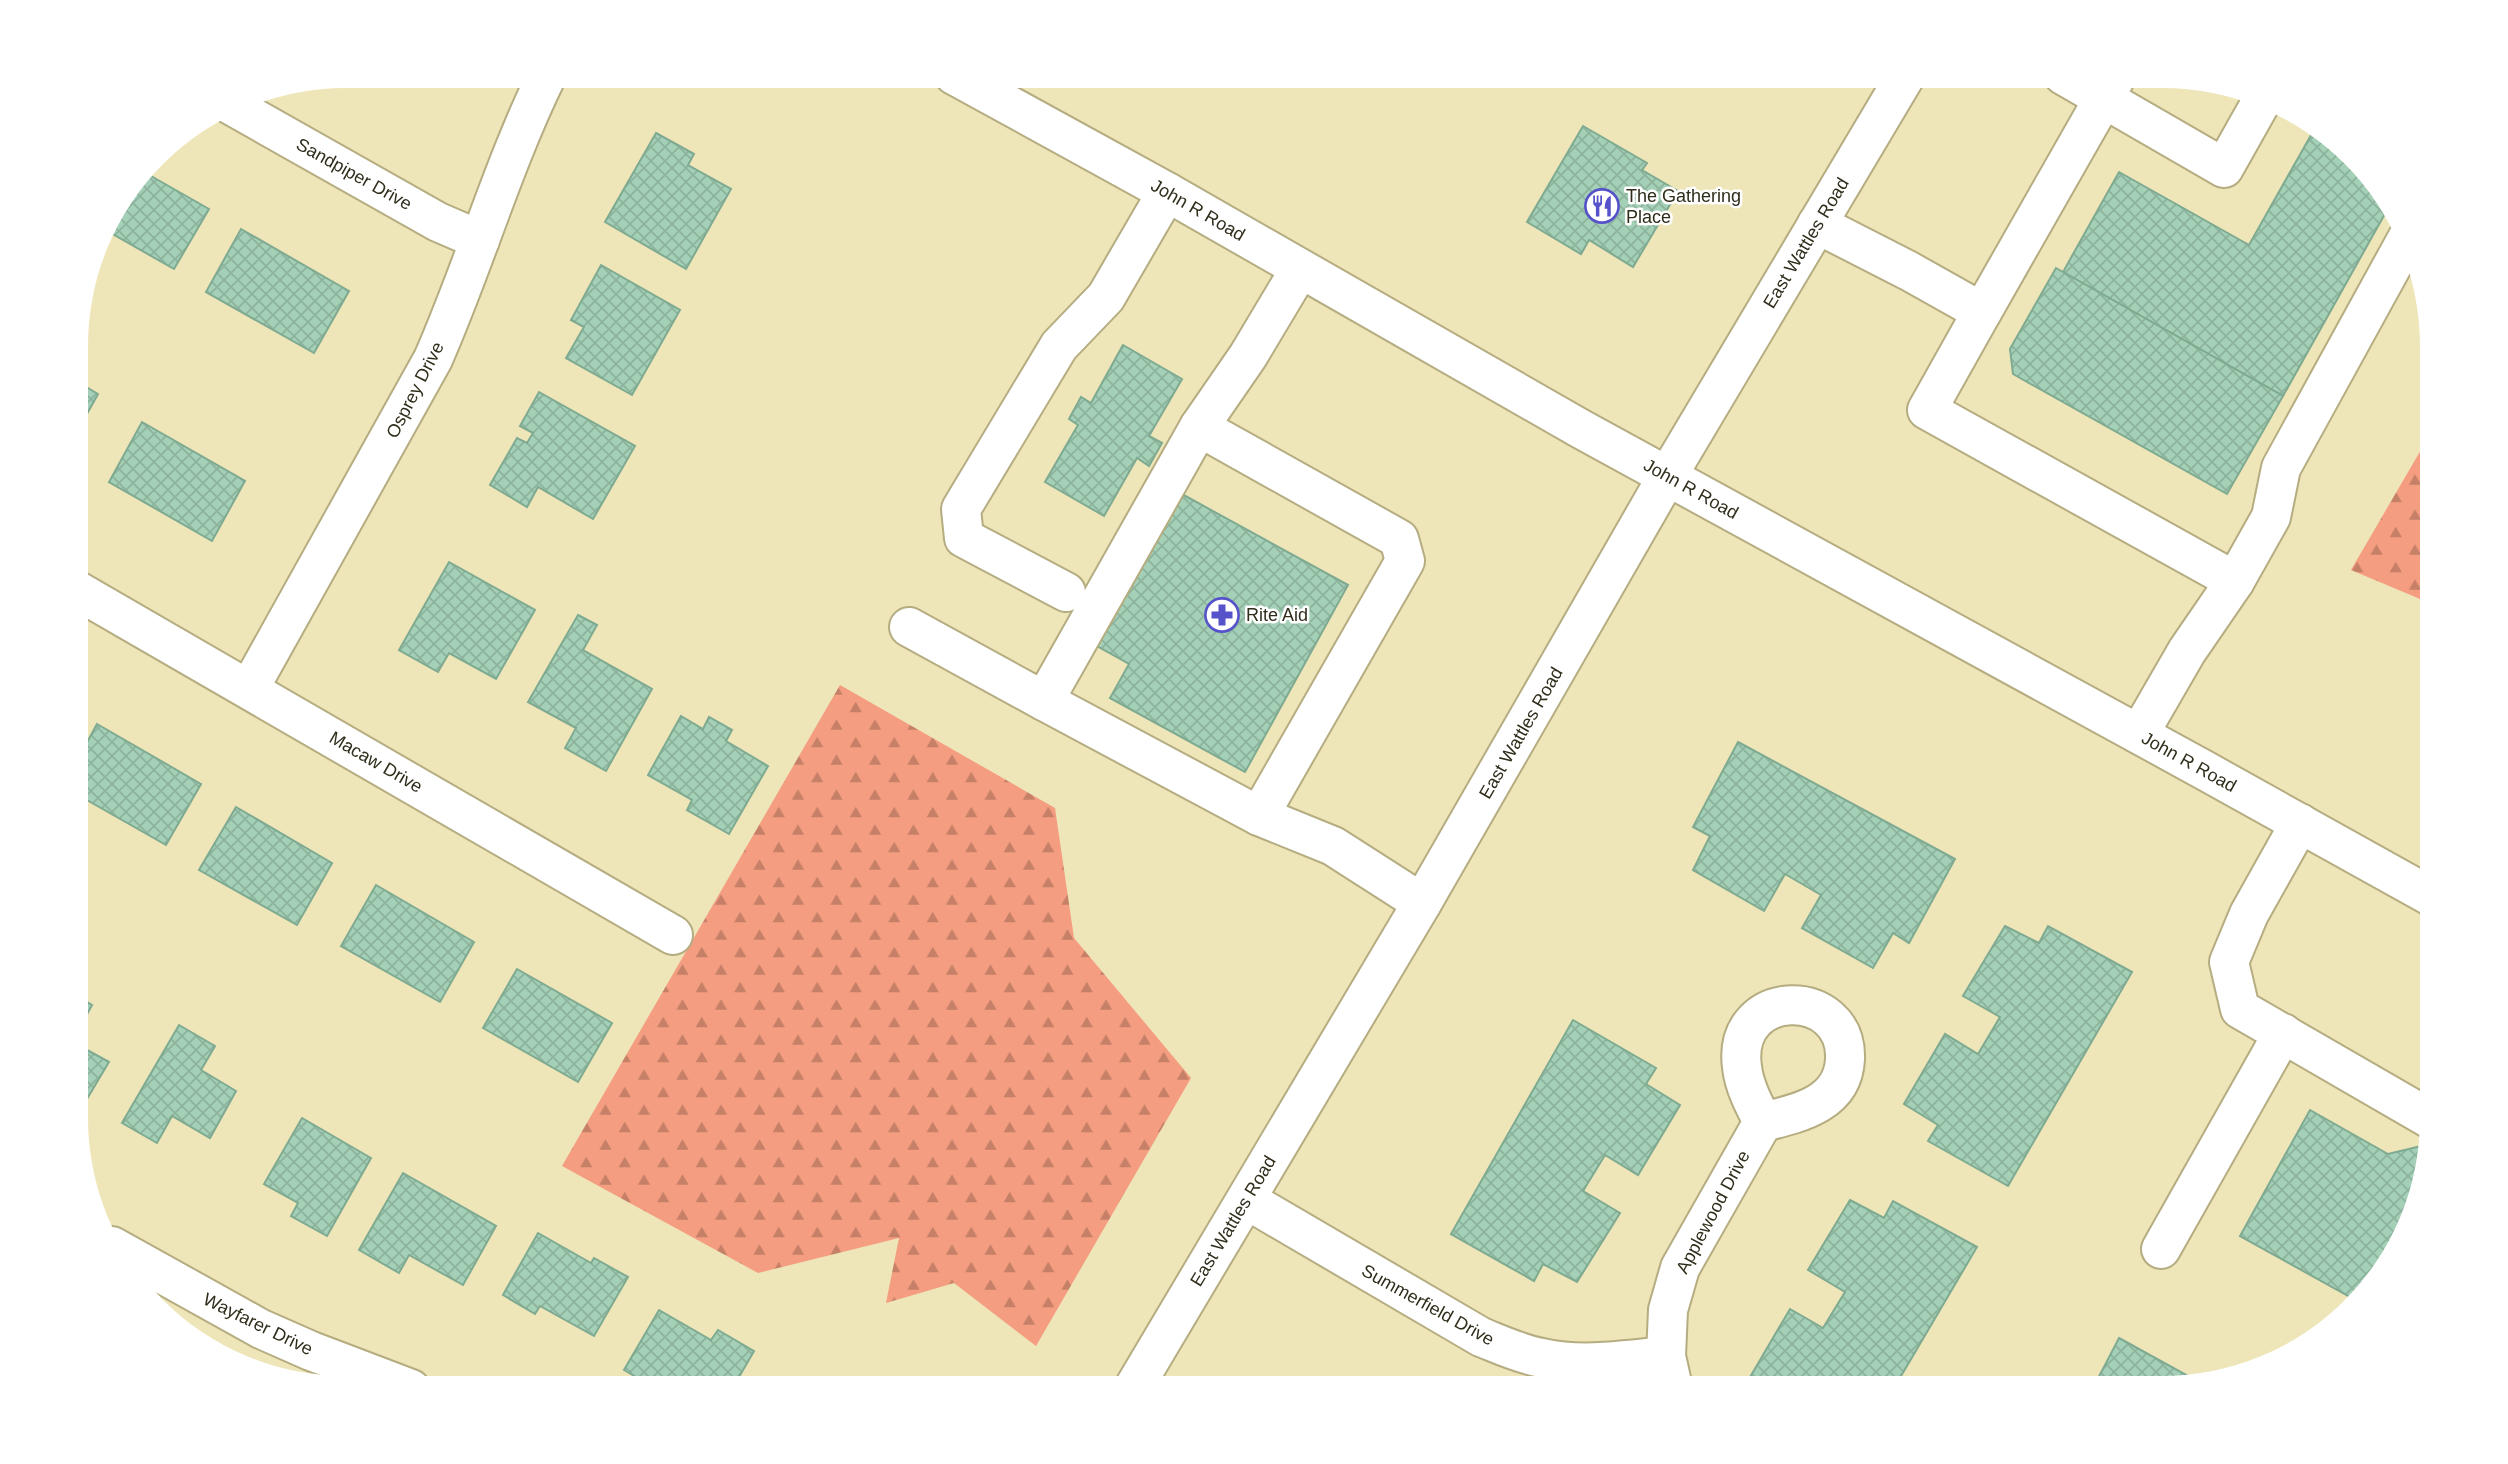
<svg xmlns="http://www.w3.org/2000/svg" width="2508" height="1464" font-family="Arial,sans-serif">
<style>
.forest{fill:url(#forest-firs)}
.building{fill:url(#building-cross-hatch);stroke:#7eaa91;stroke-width:2}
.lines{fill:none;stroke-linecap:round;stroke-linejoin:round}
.minor-casing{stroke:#b5ad81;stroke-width:42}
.major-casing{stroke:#b5ad81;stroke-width:42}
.minor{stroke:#fff;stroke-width:38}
.major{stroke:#fff;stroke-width:38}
.labels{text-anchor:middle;stroke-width:5;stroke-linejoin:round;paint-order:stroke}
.street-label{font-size:18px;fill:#302d1b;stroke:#fff}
.poi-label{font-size:18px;fill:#302d1b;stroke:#fff;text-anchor:start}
</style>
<defs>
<pattern id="forest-firs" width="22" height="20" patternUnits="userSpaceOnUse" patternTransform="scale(1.75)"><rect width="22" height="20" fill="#f49d80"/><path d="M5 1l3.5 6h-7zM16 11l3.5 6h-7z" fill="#c68068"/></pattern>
<pattern id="building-cross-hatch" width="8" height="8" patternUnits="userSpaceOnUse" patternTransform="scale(1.75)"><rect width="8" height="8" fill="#a3d0b6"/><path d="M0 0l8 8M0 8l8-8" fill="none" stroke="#8db39c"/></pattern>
</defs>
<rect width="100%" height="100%" fill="#eee5b8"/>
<g class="forest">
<polygon points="2432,431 2432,604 2351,570"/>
<polygon points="840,685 1055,808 1074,938 1191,1078 1036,1346 954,1283 886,1303 899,1238 758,1273 562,1166"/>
</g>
<g class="building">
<polygon points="1583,126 1647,163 1642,170 1678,191 1633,267 1589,240 1581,254 1527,222"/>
<polygon points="2315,128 2387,196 2391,203 2283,396 2063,272 2119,172 2249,245"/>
<polygon points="656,133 694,154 688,165 731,189 686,269 605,222"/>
<polygon points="144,172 209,209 174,269 102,228"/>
<polygon points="241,229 349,291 314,353 206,292"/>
<polygon points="601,265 680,310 632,395 566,358 584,327 571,320"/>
<polygon points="2056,268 2283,396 2227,494 2013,374 2010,349"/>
<polygon points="1123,345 1182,379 1149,436 1162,443 1149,466 1137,458 1104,516 1045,482 1078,425 1069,419 1081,397 1091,403"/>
<polygon points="78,382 98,394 78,430"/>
<polygon points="539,392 635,446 593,519 538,487 527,507 490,485 517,438 527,443 533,433 520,426"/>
<polygon points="142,422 245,481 212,541 109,482"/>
<polygon points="1180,493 1348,585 1245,772 1110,698 1129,664 1097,646"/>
<polygon points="449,562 535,610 496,679 449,653 438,672 399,650"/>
<polygon points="578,615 597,625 583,650 652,689 606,771 565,748 576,728 528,702"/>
<polygon points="681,716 703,729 709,717 732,730 726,741 768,766 729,834 687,810 692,800 648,775"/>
<polygon points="97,724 201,784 166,845 78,795 78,759"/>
<polygon points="1738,742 1955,859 1909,943 1893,933 1873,968 1802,928 1821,895 1785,874 1764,911 1693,870 1710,836 1693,827"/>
<polygon points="236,807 332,863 297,925 199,870"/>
<polygon points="376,885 474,942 440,1002 341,946"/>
<polygon points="2005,926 2039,943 2048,926 2132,972 2008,1186 1928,1141 1938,1125 1904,1104 1945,1034 1978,1054 2000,1017 1963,996"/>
<polygon points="517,969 612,1023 578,1082 483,1028"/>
<polygon points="78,996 92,1005 78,1031"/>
<polygon points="1573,1020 1656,1068 1646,1084 1680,1105 1638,1175 1605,1155 1583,1191 1620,1213 1577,1282 1543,1264 1534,1281 1451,1234"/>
<polygon points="179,1025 215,1046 201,1070 236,1091 210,1138 172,1116 157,1143 122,1123"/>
<polygon points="78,1045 109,1062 84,1104 78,1101"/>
<polygon points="2310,1110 2388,1154 2430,1144 2397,1253 2359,1302 2240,1236"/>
<polygon points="302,1118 371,1158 327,1236 291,1216 298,1203 264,1184"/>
<polygon points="403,1173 496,1226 463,1285 409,1255 399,1273 359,1250"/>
<polygon points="1850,1200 1884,1218 1893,1201 1977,1247 1894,1388 1765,1388 1749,1379 1790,1309 1823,1328 1845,1292 1808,1270"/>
<polygon points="538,1233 591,1263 594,1258 628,1277 594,1336 540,1306 535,1314 503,1295"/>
<polygon points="659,1310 711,1340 718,1330 754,1351 732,1389 679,1389 665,1381 661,1389 657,1389 624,1370"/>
<polygon points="2119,1338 2199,1382 2180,1388 2093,1388"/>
</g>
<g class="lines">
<g class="minor-casing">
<g id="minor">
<polyline points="2063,75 2224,168 2264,97"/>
<polyline points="229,104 438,222 480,240"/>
<polyline points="1817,224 1909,271 1982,312 2117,75"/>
<polyline points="1300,269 1248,356 1199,427 1044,701 1259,816 1333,846 1422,903"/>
<polyline points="1982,312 1927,410 2235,581"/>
<polyline points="1199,427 1399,539 1405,561 1259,816"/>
<polyline points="78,591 673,935"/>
<polyline points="1066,592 964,538 961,509 1059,346 1106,297 1167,192"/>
<polyline points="909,627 1044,701"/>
<path d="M249,689L433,359C474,266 502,167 547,75"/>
<polyline points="2139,734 2187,651 2235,581 2271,517 2281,468 2408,237"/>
<polyline points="2300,823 2249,914 2229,962 2240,1009 2432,1120"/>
<path d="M1247,1200L1481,1337C1501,1345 1520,1354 1542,1358C1582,1367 1625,1360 1666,1356"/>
<polyline points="112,1246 261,1329 311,1351 411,1389"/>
<polyline points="2161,1249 2283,1033"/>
<path d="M1673,1388L1666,1356L1668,1310L1680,1268L1763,1122C1799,1113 1843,1104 1845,1059C1848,986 1731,986 1742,1067C1744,1086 1754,1105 1763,1122"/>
</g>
</g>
<g class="major-casing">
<g id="major">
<polyline points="954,75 1167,192 1581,429 2204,770 2432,897"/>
<polyline points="1133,1389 1422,903 1668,475 1906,75"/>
</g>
</g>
<use href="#minor" class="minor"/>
<use href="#major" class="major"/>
</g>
<defs>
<g id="restaurant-ring" transform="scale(1.75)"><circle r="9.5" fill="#fff" stroke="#5653ca" stroke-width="1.5"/><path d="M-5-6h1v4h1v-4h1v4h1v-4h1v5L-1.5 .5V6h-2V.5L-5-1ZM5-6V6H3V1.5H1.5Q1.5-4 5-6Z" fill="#5653ca"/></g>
<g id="pharmacy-ring" transform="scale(1.75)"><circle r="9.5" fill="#fff" stroke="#5653ca" stroke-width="1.5"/><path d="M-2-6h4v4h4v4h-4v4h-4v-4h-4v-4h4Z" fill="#5653ca"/></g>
</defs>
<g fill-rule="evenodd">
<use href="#restaurant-ring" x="1602" y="206"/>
<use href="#pharmacy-ring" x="1222" y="615"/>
</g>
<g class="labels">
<g class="street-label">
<text transform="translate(354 174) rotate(29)" y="6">Sandpiper Drive</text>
<text transform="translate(1198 210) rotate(30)" y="6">John R Road</text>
<text transform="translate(1806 243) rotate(-59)" y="6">East Wattles Road</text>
<text transform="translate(415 390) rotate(-63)" y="6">Osprey Drive</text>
<text transform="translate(1691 489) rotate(29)" y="6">John R Road</text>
<text transform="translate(1521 733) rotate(-60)" y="6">East Wattles Road</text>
<text transform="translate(376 762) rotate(30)" y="6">Macaw Drive</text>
<text transform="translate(2189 762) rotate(29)" y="6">John R Road</text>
<text transform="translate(1713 1212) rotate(-62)" y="6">Applewood Drive</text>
<text transform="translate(1233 1221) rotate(-59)" y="6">East Wattles Road</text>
<text transform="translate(1428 1305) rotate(29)" y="6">Summerfield Drive</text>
<text transform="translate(258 1324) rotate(26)" y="6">Wayfarer Drive</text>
</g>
<g class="poi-label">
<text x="1626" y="202">The Gathering<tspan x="1626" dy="21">Place</tspan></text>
<text x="1246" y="621">Rite Aid</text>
</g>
</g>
<path d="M0 0H2508V1464H0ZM346 88H2162A258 258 0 0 1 2420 346V1118A258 258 0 0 1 2162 1376H346A258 258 0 0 1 88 1118V346A258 258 0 0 1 346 88Z" fill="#fff" fill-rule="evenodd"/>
</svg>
